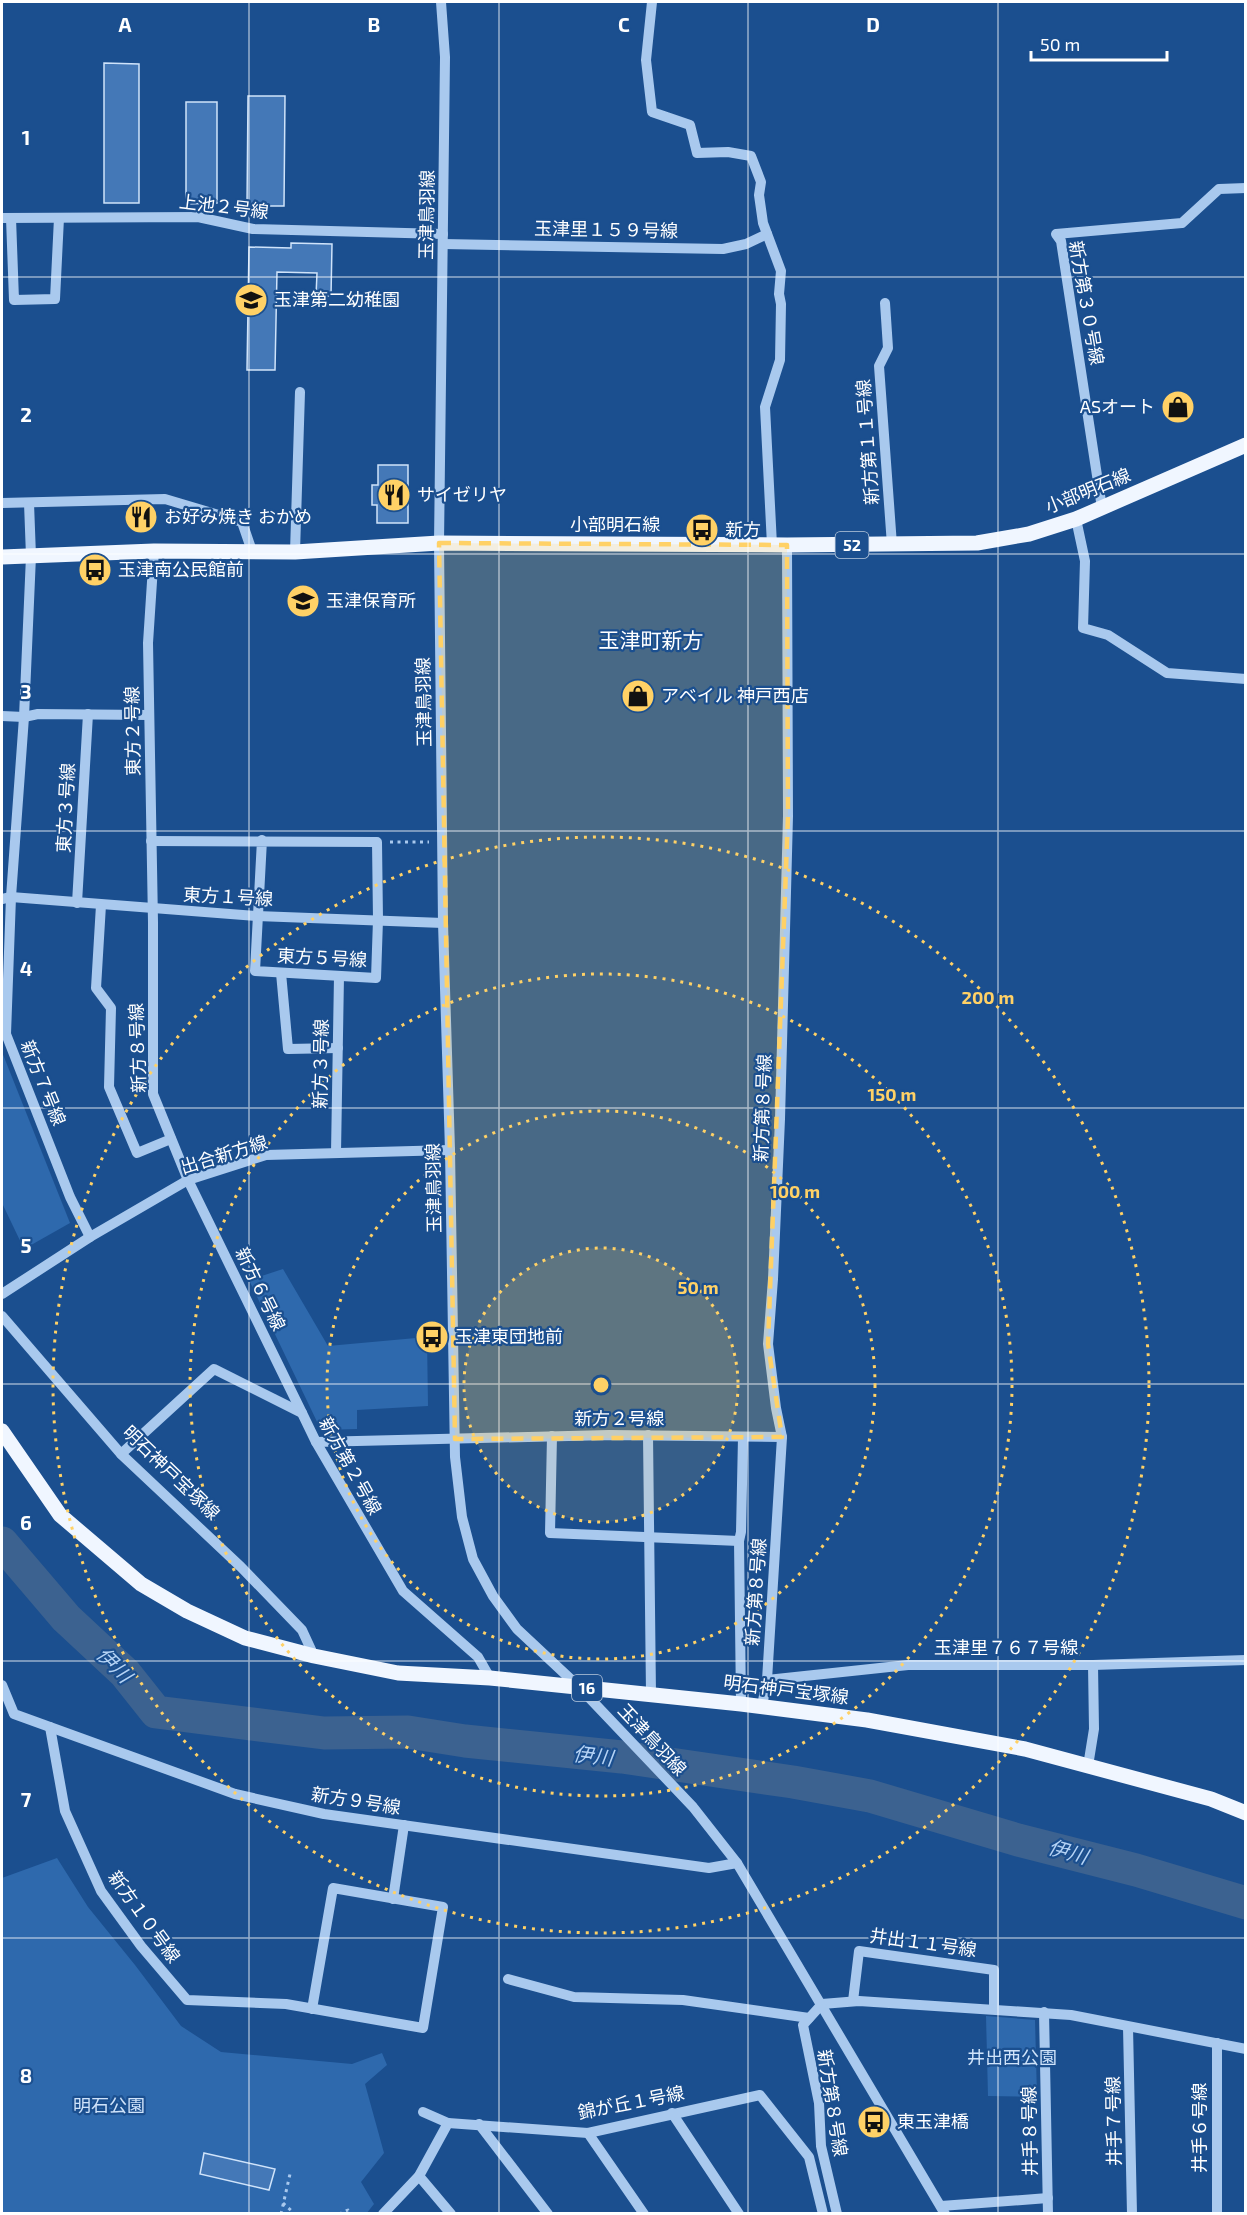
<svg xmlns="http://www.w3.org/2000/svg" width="1247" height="2215" font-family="'Exo 2','Noto Sans JP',sans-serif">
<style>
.green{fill:#2e69ad}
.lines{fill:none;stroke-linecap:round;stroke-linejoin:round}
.river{stroke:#3c6290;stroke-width:33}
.building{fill:#4478b7;stroke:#cfe3fa;stroke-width:1.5}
.path{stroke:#a9c9ee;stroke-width:3;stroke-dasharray:3 4.5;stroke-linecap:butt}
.minor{stroke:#a9c9ee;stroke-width:10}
.major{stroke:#f0f6ff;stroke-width:15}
.marked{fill:#ffd166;fill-opacity:0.2;stroke:#ffd166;stroke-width:4.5;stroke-dasharray:12 8;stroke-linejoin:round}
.grid{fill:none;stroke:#fff;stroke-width:1.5;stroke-opacity:0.55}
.ring{fill:none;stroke:#ffd166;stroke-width:3;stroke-dasharray:3 6}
.labels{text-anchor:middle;stroke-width:4.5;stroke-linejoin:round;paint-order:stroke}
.shield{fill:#1b4f8f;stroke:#bbcadd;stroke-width:1.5}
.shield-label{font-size:16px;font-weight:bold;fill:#fff}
.street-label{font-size:18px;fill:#fff;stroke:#1b4f8f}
.poi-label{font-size:18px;fill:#fff;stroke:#1b4f8f;text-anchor:start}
.park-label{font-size:18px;fill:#cfe3fa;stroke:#1b4f8f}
.water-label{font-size:20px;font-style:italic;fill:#b5d3f5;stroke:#1b4f8f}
.quarter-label{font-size:21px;fill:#fff;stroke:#1b4f8f}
.grid-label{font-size:20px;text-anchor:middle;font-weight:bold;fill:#fff;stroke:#1b4f8f;stroke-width:4.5;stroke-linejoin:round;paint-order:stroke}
.centre{fill:#ffd166;stroke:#1b4f8f;stroke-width:3}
.ring-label{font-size:18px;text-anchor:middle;font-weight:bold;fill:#ffd166;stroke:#1b4f8f;stroke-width:4.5;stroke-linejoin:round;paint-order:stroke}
</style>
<rect width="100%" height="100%" fill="#1b4f8f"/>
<g class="green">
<polygon points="2,1052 70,1223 24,1249 2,1203"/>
<polygon points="283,1269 328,1346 427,1337 428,1406 357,1410 357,1429 321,1430 249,1280"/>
<polygon points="57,1858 88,1907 135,1965 181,2026 221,2052 352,2064 382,2053 387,2065 365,2084 384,2153 361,2182 374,2204 366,2214 2,2213 2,1878"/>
<polygon points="986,2016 1035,2020 1037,2097 988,2096"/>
</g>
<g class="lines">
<polyline class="river" points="2,1543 66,1618 125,1673 156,1712 324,1733 408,1732 465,1741 622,1757 793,1782 870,1796 1018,1840 1136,1870 1246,1903"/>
</g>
<g class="building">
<polygon points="104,63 139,64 139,203 104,203"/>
<polygon points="248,96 285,96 284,206 247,206"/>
<polygon points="186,102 217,102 217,203 186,204"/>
<polygon points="291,243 332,244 331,296 316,296 317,273 277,272 275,370 247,370 249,247 291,248"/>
<polygon points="378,465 408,465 408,523 377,523 377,505 372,505 372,485 378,485"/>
<polygon points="204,2153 275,2169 269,2190 200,2174"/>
</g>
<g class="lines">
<g class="path">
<polyline points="390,842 429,842"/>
<polyline points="283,2203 295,2214"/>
<polyline points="281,2214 290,2174"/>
<polyline points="339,2214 348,2210 353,2214"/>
</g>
<g class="minor">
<polyline points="441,2 445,57 439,543 443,923 450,1150 455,1457 462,1517 473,1559 493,1596 517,1629 579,1687 693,1807 737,1863 945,2214"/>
<polyline points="652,2 646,60 652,112 690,125 697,153 728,152 751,156 761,182 759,195 763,223 781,271 779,294 781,304 780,360 765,407 772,545"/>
<polyline points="2,218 198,217 253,229 443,234"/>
<polyline points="11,218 14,300 55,299 59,218"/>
<polyline points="443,244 723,249 746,244 767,234"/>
<polyline points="885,303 888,348 879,366 892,545"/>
<polyline points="2,503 165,499 242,522 252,551"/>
<polyline points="29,503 31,556 24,717 11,897 6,1034 70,1197 90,1237"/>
<polyline points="1102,508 1061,241 1056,234 1182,223 1219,189 1246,188"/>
<polyline points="1076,519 1085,561 1083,628 1108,635 1167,673 1246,679"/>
<polyline points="154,551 148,643 153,922 153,1094 188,1180 302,1413"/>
<polyline points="295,552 300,392"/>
<polyline points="2,716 24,717 38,714 149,715"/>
<polyline points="151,841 377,842 378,920 376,978 255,971 262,840"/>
<polyline points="2,899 11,897 257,916 443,923"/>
<polyline points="77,903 88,714"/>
<polyline points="101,905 96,988 111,1008 109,1087 137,1153 171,1139"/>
<polyline points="281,973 288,1049 338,1048"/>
<polyline points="336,1153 339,976"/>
<polyline points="2,1294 90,1237 188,1180 266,1155 450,1150"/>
<polyline points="2,1316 121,1454 241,1567 302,1630 314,1656"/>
<polyline points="648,1435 651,1694"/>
<polyline points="552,1436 550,1533 739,1541"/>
<polyline points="316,1442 609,1435 782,1437"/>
<polyline points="121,1454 214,1369 302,1413 316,1442 403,1591 478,1657 490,1678"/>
<polyline points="767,1680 908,1665 1093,1665 1246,1660"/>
<polyline points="2,1685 14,1714 235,1794 324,1814 709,1868 737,1863"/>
<polyline points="741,1704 739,1541 741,1532 743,1437"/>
<polyline points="762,1706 767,1680 782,1437 776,1408 768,1344 773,1279 780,1119 788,816 787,545"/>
<polyline points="50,1727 65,1811 101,1891 141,1946 187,2000 286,2004 423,2028 443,1907 333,1888 312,2009"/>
<polyline points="1088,1766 1094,1729 1093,1665"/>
<polyline points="393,1899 404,1825"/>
<polyline points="508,1979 574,1997 683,2000 809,2018"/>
<polyline points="853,2001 859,1951 994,1970 994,2009"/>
<polyline points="822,2004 859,2001 1071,2015 1246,2049"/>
<polyline points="822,2004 803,2025 819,2103 821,2146 837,2214"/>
<polyline points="1044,2012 1048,2214"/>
<polyline points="1128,2027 1132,2214"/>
<polyline points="1217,2043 1217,2214"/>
<polyline points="423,2112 448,2123"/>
<polyline points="672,2113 739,2214"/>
<polyline points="479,2124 548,2214"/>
<polyline points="588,2133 644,2214"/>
<polyline points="419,2176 451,2214"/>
<polyline points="941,2206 1048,2198"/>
<polyline points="383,2214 419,2176 448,2123 588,2133 760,2095 809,2157 823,2214"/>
</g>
<g class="major">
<polyline points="2,557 154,551 295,552 439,543 787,545 977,543 1029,534 1076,519 1246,445"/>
<polyline points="2,1431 60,1515 141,1584 187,1611 245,1638 314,1656 398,1673 490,1678 741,1704 867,1720 1025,1749 1211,1799 1246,1813"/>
</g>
</g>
<path class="marked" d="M439,543L787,545L788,816L768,1344L782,1437L455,1439Z"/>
<path class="grid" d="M249,2V2214M499,2V2214M748,2V2214M998,2V2214M2,277H1246M2,554H1246M2,831H1246M2,1108H1246M2,1384H1246M2,1661H1246M2,1938H1246"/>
<circle cx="601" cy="1385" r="137" fill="#ffd166" fill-opacity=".12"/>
<g class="ring">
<circle cx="601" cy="1385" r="137"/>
<circle cx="601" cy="1385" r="274"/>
<circle cx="601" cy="1385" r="411"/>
<circle cx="601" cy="1385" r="548"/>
</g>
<defs>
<g id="school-disc" transform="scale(1.725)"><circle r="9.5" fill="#ffd166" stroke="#1b4f8f"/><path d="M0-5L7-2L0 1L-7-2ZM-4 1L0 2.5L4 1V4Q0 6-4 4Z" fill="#111"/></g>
<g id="shop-disc" transform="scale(1.725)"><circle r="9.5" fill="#ffd166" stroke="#1b4f8f"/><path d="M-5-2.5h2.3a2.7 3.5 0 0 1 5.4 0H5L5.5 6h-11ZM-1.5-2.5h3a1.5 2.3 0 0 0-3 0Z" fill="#111"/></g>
<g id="restaurant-disc" transform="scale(1.725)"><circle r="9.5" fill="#ffd166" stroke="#1b4f8f"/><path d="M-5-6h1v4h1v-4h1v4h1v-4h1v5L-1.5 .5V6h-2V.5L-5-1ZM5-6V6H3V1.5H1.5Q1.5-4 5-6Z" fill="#111"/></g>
<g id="bus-disc" transform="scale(1.725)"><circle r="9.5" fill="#ffd166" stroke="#1b4f8f"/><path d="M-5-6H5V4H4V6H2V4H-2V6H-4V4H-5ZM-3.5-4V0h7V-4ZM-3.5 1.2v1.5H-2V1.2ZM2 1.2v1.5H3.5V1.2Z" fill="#111"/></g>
</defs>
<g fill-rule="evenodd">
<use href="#school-disc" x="251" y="300"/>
<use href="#shop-disc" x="1178" y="407"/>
<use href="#restaurant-disc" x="394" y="495"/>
<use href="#restaurant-disc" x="141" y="517"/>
<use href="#bus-disc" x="702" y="530"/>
<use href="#bus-disc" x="95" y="570"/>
<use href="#school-disc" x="303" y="601"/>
<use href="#shop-disc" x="638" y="696"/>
<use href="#bus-disc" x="432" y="1337"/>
<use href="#bus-disc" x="874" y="2122"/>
</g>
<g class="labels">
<g class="shield">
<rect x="835.5" y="532" width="33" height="26" rx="4.5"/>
<rect x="572" y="1675" width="30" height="26" rx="4.5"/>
</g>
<g class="shield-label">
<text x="852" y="551">52</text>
<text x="587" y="1694">16</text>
</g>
<g class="street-label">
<text transform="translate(224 207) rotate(7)" y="6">上池２号線</text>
<text transform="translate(427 215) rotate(-89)" y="6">玉津鳥羽線</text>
<text transform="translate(606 230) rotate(1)" y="6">玉津里１５９号線</text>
<text transform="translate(1086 303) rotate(80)" y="6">新方第３０号線</text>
<text transform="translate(868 442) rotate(-94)" y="6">新方第１１号線</text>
<text transform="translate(1088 491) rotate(-22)" y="6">小部明石線</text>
<text x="615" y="531">小部明石線</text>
<text transform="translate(424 702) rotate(-91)" y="6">玉津鳥羽線</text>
<text transform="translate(133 731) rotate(-91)" y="6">東方２号線</text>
<text transform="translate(66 808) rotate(-87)" y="6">東方３号線</text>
<text transform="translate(228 897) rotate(3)" y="6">東方１号線</text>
<text transform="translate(322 958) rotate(3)" y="6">東方５号線</text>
<text transform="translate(138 1048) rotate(-92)" y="6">新方８号線</text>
<text transform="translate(321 1064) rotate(-89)" y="6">新方３号線</text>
<text transform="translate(43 1083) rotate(68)" y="6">新方７号線</text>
<text transform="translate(763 1108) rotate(-88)" y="6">新方第８号線</text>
<text transform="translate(224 1155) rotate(-17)" y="6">出合新方線</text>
<text transform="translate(434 1188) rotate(-91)" y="6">玉津鳥羽線</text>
<text transform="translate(260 1289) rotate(64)" y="6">新方６号線</text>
<text x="619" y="1425">新方２号線</text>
<text transform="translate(350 1466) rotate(61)" y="6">新方第２号線</text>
<text transform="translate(171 1473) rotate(44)" y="6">明石神戸宝塚線</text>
<text transform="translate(756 1592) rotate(-86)" y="6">新方第８号線</text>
<text x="1006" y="1654">玉津里７６７号線</text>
<text transform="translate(786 1690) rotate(7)" y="6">明石神戸宝塚線</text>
<text transform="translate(652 1740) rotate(47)" y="6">玉津鳥羽線</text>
<text transform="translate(356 1801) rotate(9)" y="6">新方９号線</text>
<text transform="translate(144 1917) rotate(54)" y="6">新方１０号線</text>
<text transform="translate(923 1943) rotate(8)" y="6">井出１１号線</text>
<text transform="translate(631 2103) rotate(-11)" y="6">錦が丘１号線</text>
<text transform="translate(832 2103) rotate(81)" y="6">新方第８号線</text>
<text transform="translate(1114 2121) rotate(-91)" y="6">井手７号線</text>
<text transform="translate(1200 2128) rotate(-90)" y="6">井手６号線</text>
<text transform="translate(1030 2131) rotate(-91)" y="6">井手８号線</text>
</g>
<g class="poi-label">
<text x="274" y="306">玉津第二幼稚園</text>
<text x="1155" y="413" text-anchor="end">ASオート</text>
<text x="417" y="501">サイゼリヤ</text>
<text x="164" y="523">お好み焼き おかめ</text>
<text x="725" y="536">新方</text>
<text x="118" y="576">玉津南公民館前</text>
<text x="326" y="607">玉津保育所</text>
<text x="661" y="702">アベイル 神戸西店</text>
<text x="455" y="1343">玉津東団地前</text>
<text x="897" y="2128">東玉津橋</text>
</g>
<g class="park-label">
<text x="1012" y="2064">井出西公園</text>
<text x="109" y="2112">明石公園</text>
</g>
<g class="water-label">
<text transform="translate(114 1665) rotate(45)" y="7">伊川</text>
<text transform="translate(593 1756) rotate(7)" y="7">伊川</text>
<text transform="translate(1068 1852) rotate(16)" y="7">伊川</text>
</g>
<g class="quarter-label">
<text x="651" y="648">玉津町新方</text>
</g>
</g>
<g class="grid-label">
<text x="125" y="32">A</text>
<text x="374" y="32">B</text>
<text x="624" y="32">C</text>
<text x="873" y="32">D</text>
<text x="26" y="145">1</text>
<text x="26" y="422">2</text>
<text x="26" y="699">3</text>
<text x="26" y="976">4</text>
<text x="26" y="1253">5</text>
<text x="26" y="1530">6</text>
<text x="26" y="1807">7</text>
<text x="26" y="2083">8</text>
</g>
<circle cx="601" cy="1385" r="9" class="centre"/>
<g class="ring-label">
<text x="988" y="1004">200 m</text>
<text x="892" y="1101">150 m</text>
<text x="795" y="1198">100 m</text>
<text x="698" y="1294">50 m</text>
</g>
<rect width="1247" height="2215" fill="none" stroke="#ffffff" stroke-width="6"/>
<path d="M1031 51v9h136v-9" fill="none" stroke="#ffffff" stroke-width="3"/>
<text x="1040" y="51" font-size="18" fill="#ffffff" stroke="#1b4f8f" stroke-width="4.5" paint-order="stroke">50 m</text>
</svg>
